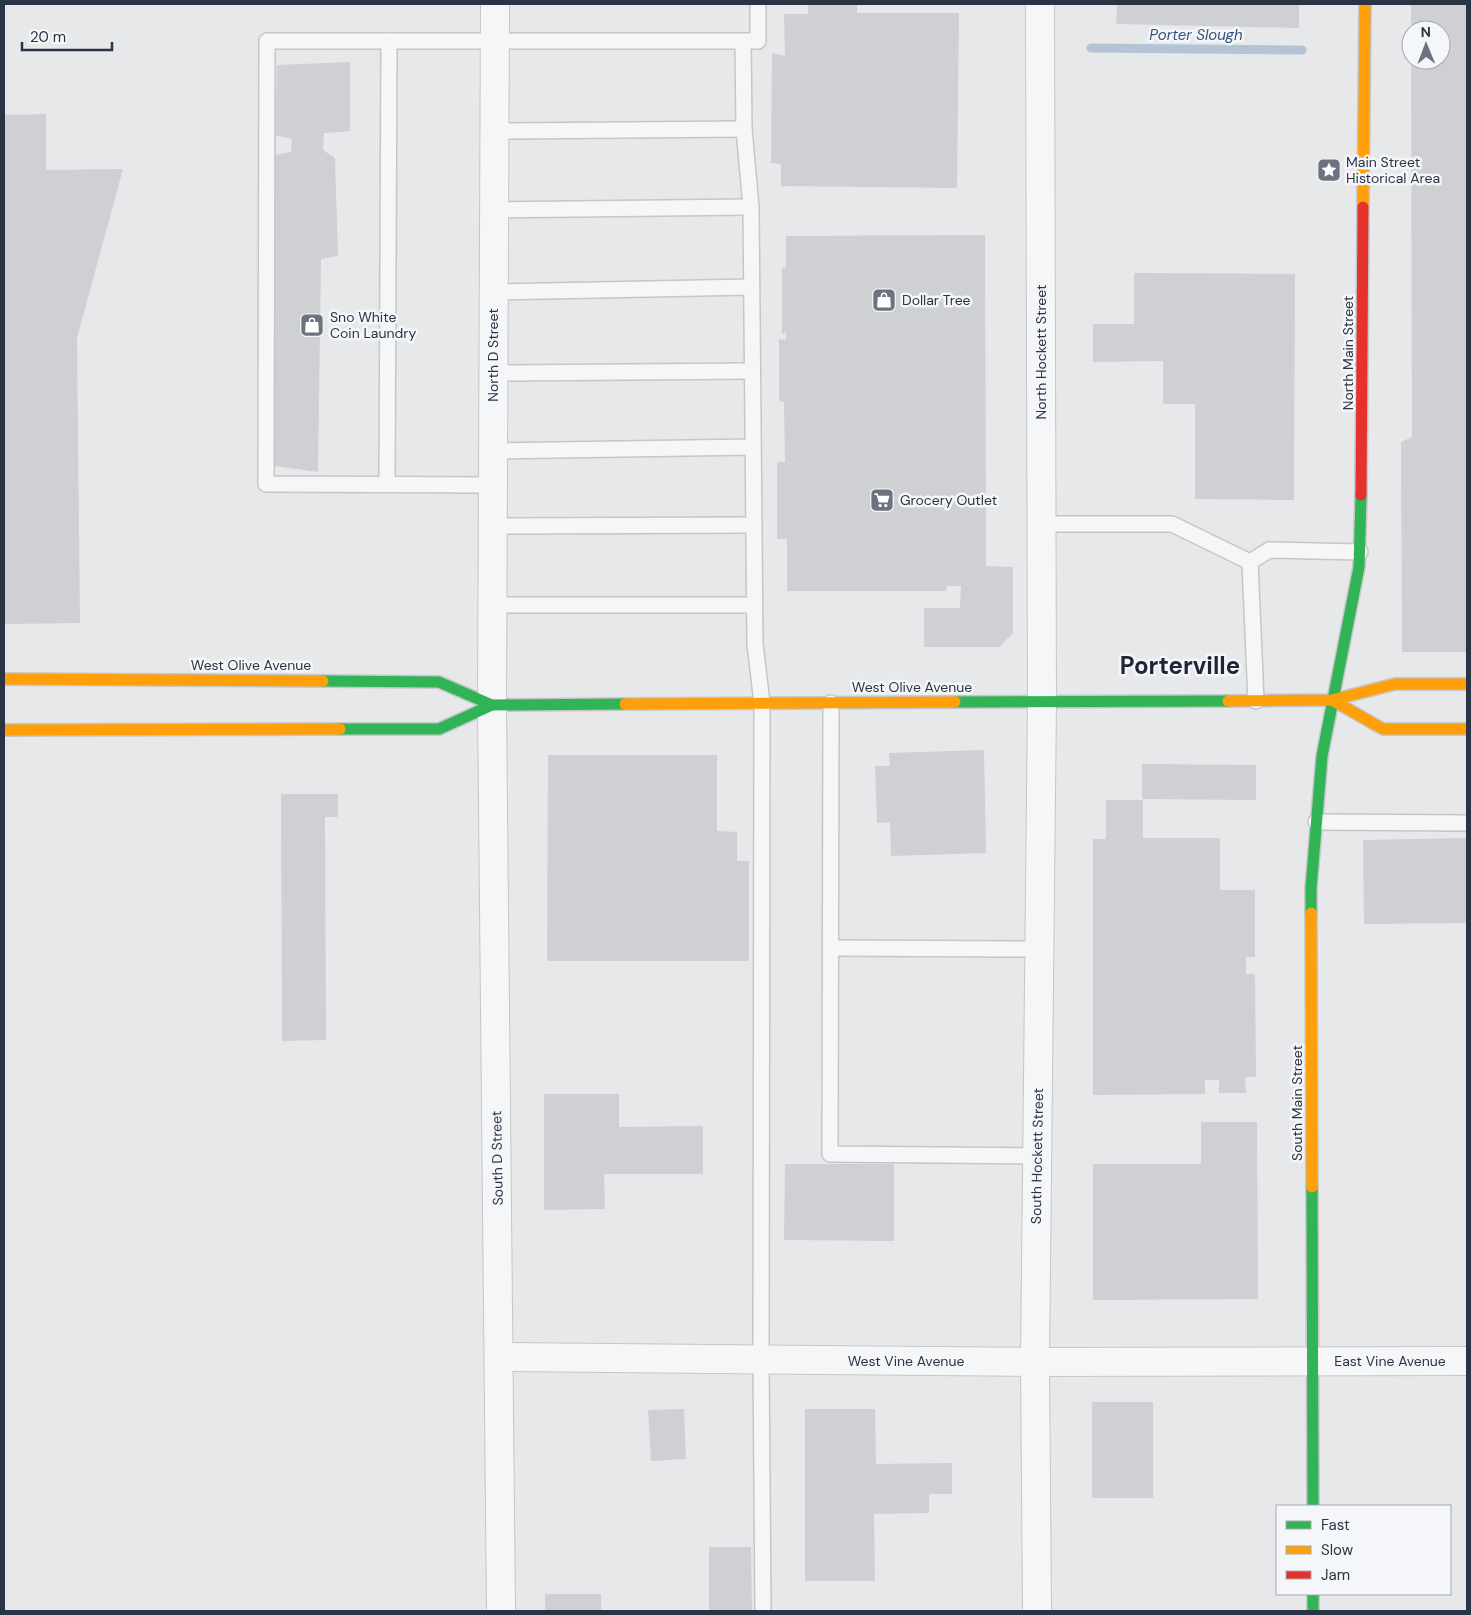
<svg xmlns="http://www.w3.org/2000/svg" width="1471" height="1615" font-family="'DM Sans',sans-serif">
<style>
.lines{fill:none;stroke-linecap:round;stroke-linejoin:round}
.stream{stroke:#b4c4d5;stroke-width:9}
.building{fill:#ced0d3}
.lane-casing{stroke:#c4c6c8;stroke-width:18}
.street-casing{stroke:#c4c6c8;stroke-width:30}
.fast-casing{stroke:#c4c6c8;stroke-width:14}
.slow-casing{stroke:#c4c6c8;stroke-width:14}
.jam-casing{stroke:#c4c6c8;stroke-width:14}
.lane{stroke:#f5f6f7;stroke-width:15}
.street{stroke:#f5f6f7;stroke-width:28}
.fast{stroke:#30b455;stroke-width:11}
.slow{stroke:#ff9f0a;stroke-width:11}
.jam{stroke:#e5322d;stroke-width:11}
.labels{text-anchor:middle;stroke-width:5;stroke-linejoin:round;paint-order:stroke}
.poi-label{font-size:14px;fill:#2b3445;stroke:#f4f6f9;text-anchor:start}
.street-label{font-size:14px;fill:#2b3445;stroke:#f4f6f9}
.water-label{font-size:15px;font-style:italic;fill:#34527a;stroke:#f4f6f9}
.town-label{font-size:24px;font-weight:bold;fill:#1d2536;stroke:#f4f6f9}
</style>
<rect width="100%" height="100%" fill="#e6e8ea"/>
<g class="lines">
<polyline class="stream" points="1091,48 1302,50"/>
</g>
<g class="building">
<polygon points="808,4 857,4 857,13 959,13 957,188 781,186 781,164 771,163 772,53 785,56 784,14 808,14"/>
<polygon points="1117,4 1299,4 1299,28 1116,24"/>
<polygon points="1411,4 1467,4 1467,652 1402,652 1401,442 1412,437 1411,60 1441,60 1441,30 1411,30"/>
<polygon points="350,62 350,131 324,133 323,150 335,158 338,256 321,259 318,472 275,466 275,155 291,152 292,139 275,135 277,65"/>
<polygon points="46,114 46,170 123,169 77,338 80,623 4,624 4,115"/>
<polygon points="985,235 986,566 1013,567 1013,633 999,647 924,647 924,608 960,608 961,586 947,586 946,591 787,591 787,539 777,539 777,462 785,462 784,402 779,401 779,339 786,340 786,332 782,334 782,268 786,267 786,236"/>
<polygon points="1134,273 1295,274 1294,500 1195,499 1195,404 1163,404 1163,361 1093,362 1093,324 1134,324"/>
<polygon points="984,750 986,853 891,856 890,822 877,823 875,766 890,766 889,753"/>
<polygon points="548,755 717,755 717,831 737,832 737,861 749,861 749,961 547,961"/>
<polygon points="1142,764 1256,765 1256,800 1142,799"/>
<polygon points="281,794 338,794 338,817 325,817 326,1040 282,1041"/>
<polygon points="1106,800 1143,800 1143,838 1220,838 1220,890 1255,890 1255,957 1246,957 1246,974 1255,974 1256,1077 1245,1077 1246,1093 1219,1093 1219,1080 1205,1080 1205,1094 1093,1095 1093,839 1106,839"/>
<polygon points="1467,838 1467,923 1364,924 1363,840"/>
<polygon points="544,1094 619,1094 619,1127 703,1126 703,1174 604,1174 605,1209 544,1210"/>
<polygon points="1201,1122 1257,1122 1258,1299 1093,1300 1093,1164 1201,1164"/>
<polygon points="785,1164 894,1164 894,1241 784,1240"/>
<rect x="1092" y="1402" width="61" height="96"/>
<polygon points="684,1409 686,1459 651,1461 648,1410"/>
<polygon points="805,1409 875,1409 876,1464 952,1463 952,1494 929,1494 929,1513 874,1514 875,1581 805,1581"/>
<polygon points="709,1547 751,1547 752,1611 709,1611"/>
<rect x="545" y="1594" width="56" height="17"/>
</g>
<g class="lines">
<g class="lane-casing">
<g id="lane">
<polyline points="743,41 744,129 751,207 755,644 762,703 761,1360 763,1611"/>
<polyline points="494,131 744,129"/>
<polyline points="494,210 751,207"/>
<polyline points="494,292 751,287"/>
<polyline points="493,373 752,371"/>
<polyline points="493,451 753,447"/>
<polyline points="387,484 389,41"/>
<polyline points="493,485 266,484 267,41 758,41 758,4"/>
<polyline points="1041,524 1172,524 1250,562"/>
<polyline points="493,526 754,525"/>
<polyline points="493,605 754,605"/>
<polyline points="1256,701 1250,562 1269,550 1360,552"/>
<polyline points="831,703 830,1154 1037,1156"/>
<polyline points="1316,822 1467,823"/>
<polyline points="831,948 1039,949"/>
</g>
</g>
<g class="street-casing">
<g id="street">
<polyline points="495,4 492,705 501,1611"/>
<polyline points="500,1357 1035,1362 1467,1361"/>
<polyline points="1037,1611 1035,1362 1042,701 1040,4"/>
</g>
</g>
<g class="fast-casing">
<g id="fast">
<polyline points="323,681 439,682 492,705"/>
<polyline points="955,702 1228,701"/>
<polyline points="340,729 439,729 492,705 625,704"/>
<polyline points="1311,913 1311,888 1322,756 1359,567 1361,495"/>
<polyline points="1312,1187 1313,1506"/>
<polyline points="1313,1594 1313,1611"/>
</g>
</g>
<g class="slow-casing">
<g id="slow">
<polyline points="1363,207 1365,4"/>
<polyline points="4,679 323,681"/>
<polyline points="1332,700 1383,729 1467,729"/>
<polyline points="1228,701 1332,700 1395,684 1467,684"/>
<polyline points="625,704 955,702"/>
<polyline points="4,730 340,729"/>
<polyline points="1311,913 1312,1187"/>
</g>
</g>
<g class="jam-casing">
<polyline id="jam" points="1361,495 1363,207"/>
</g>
<use href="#lane" class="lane"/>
<use href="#street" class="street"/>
<use href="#fast" class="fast"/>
<use href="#slow" class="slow"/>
<use href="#jam" class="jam"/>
</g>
<defs>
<g id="sight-square" transform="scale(1.25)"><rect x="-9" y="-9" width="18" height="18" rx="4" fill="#6c737f" stroke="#f4f6f9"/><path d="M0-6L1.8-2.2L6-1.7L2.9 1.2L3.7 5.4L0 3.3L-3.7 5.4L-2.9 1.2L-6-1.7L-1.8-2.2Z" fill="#fff"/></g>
<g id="shop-square" transform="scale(1.25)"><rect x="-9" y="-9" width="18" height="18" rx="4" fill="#6c737f" stroke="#f4f6f9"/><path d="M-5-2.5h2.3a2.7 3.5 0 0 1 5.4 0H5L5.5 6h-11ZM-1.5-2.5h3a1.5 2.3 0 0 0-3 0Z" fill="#fff"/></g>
<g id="supermarket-square" transform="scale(1.25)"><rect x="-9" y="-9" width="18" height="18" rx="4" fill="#6c737f" stroke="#f4f6f9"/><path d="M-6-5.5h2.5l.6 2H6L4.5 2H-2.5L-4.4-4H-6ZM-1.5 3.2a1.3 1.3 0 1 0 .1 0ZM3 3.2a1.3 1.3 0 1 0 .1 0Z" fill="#fff"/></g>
</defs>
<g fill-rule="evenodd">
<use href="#sight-square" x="1329" y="170"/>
<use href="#shop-square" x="884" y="300"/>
<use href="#shop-square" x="312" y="325"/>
<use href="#supermarket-square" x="882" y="500"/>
</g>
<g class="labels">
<g class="poi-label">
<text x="1346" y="167">Main Street<tspan x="1346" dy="16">Historical Area</tspan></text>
<text x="902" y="305">Dollar Tree</text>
<text x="330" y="322">Sno White<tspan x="330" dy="16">Coin Laundry</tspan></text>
<text x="900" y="505">Grocery Outlet</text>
</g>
<g class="street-label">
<text transform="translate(1041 352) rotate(-90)" y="5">North Hockett Street</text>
<text transform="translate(1348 353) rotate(-90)" y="5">North Main Street</text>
<text transform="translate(493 355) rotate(-90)" y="5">North D Street</text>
<text x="251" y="670">West Olive Avenue</text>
<text x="912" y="692">West Olive Avenue</text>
<text transform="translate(1297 1103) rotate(-90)" y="5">South Main Street</text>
<text transform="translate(1037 1156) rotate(-89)" y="5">South Hockett Street</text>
<text transform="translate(497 1158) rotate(-91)" y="5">South D Street</text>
<text x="906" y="1366">West Vine Avenue</text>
<text x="1390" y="1366">East Vine Avenue</text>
</g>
<g class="water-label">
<text x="1196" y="40">Porter Slough</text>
</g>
<g class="town-label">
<text x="1180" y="674">Porterville</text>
</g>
</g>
<rect width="1471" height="1615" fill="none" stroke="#2b3445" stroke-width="10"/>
<rect x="1276" y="1505" width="175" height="90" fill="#f4f6f9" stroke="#a4a8b1"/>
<rect x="1286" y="1521" width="25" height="8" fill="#30b455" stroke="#a4a8b1"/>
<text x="1321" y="1530" font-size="15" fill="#2b3445">Fast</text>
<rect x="1286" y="1546" width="25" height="8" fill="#ff9f0a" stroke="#a4a8b1"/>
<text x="1321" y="1555" font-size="15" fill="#2b3445">Slow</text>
<rect x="1286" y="1571" width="25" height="8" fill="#e5322d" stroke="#a4a8b1"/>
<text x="1321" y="1580" font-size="15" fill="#2b3445">Jam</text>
<g transform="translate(1426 45) rotate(359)"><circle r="24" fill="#f4f6f9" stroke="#a4a8b1"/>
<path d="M0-4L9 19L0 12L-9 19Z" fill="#6c737f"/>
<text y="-8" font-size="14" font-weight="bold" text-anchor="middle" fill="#2b3445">N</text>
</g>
<path d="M22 42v8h90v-8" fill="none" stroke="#2b3445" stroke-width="2.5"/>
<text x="30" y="42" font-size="15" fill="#2b3445" stroke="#f4f6f9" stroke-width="4" paint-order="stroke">20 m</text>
</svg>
